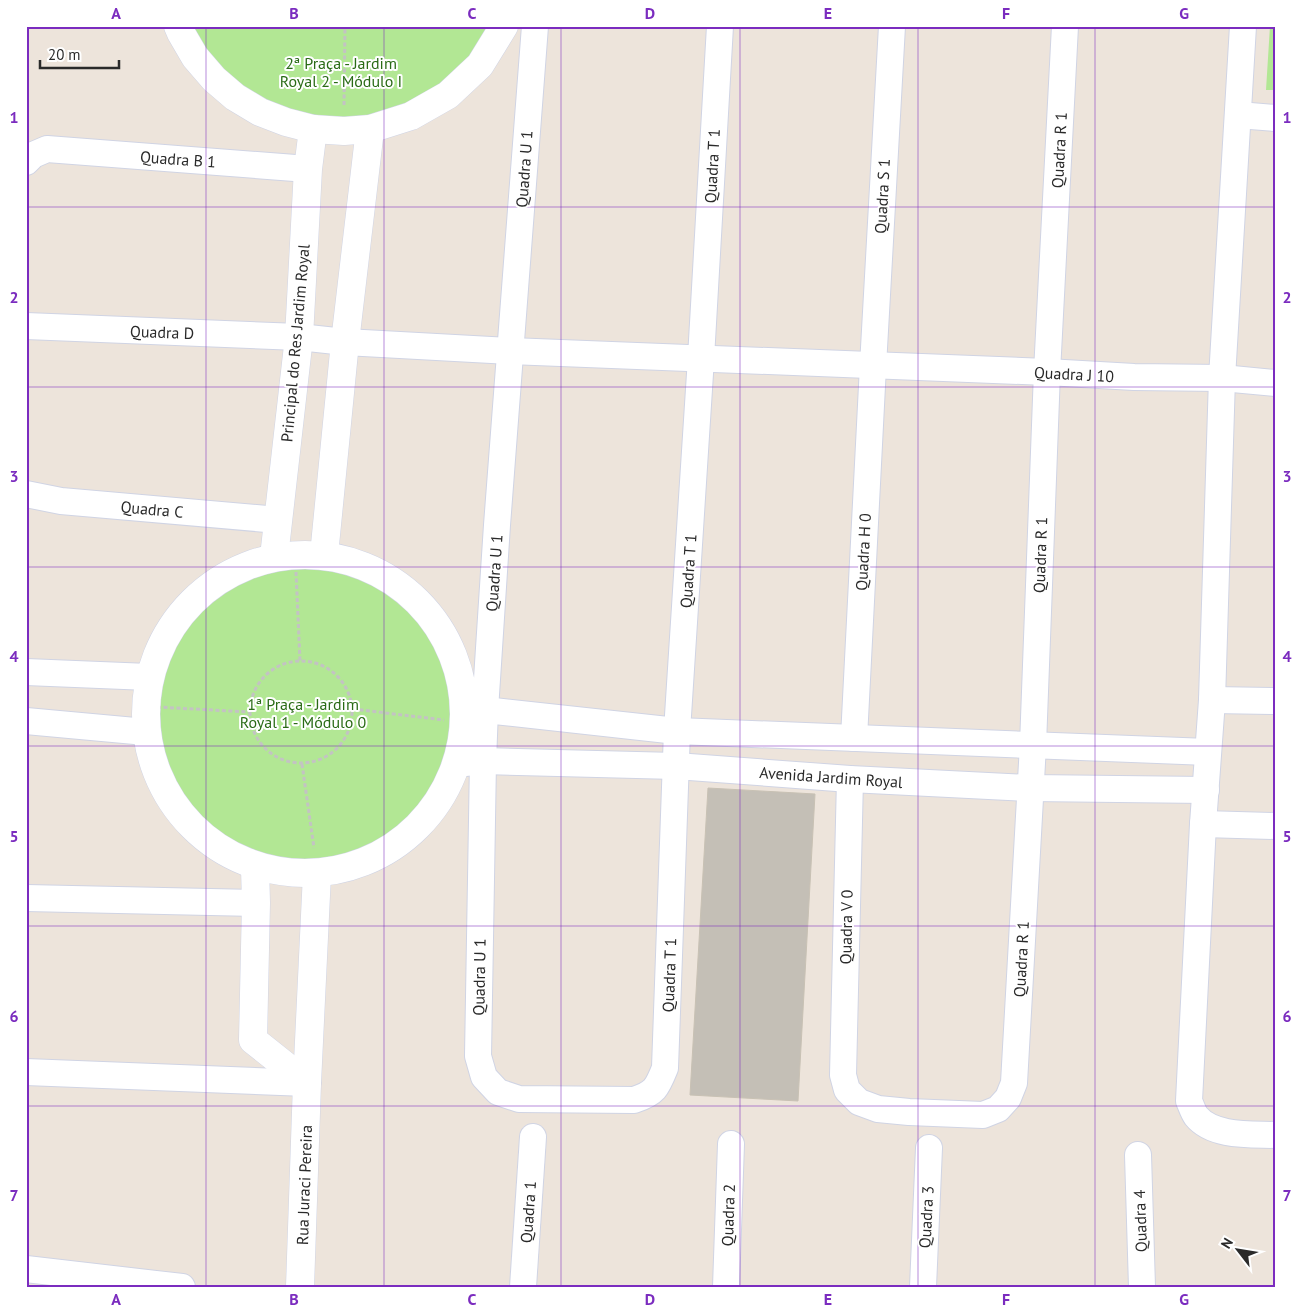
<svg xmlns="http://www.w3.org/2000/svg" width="1301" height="1313" font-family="'PT Sans',sans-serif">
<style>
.green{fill:#b2e794}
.building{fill:#c4bfb6;stroke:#c8c1b4}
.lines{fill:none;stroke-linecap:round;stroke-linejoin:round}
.minor-casing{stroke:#d0d4e4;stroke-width:28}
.tertiary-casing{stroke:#d0d4e4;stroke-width:29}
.path{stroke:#c3c3c3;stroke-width:3;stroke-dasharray:4 2.5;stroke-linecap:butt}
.minor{stroke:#fff;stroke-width:26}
.tertiary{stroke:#fff;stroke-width:28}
.grid{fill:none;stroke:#7b2cbf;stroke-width:1;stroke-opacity:0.55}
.labels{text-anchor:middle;stroke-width:4;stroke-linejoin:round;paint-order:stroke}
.park-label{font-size:16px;fill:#2a6b16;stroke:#fff}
.street-label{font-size:16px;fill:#2a2a2a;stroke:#fff}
.neatline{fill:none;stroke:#7b2cbf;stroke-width:2}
.grid-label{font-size:16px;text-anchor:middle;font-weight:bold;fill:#7b2cbf}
</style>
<rect width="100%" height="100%" fill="#ede4db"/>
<g class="green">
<path d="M192,26H490C465,78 411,112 355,117C343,118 328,117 317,116C298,114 276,105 260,96C254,93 248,90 243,87C223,72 204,48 192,26Z"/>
<polygon points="1270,26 1275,26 1275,90 1266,90"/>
<circle cx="304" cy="712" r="151"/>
</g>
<polygon class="building" points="708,788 815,794 798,1101 690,1095"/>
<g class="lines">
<g class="minor-casing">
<g id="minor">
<path d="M535,26L497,525L485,710L483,761L478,1056L484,1077L498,1092L519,1099L634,1100C655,1093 657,1088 665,1068L677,731L701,358L720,26"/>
<path d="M1243,26L1222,378L1212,700L1203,824L1189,1101C1191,1105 1193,1112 1196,1116C1213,1137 1251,1134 1275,1135"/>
<polyline points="1238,115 1275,118"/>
<polyline points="26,162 33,155 47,149 308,169"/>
<polyline points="26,326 299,337 345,342 510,351 1047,372 1134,377 1222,378 1275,383"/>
<polyline points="26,494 61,501 278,520"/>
<polyline points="26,672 149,677"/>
<polyline points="1212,700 1275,701"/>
<polyline points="464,703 485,710 677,731 1208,752"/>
<polyline points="26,721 146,732"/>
<polyline points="854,738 873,366 892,26"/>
<polyline points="456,764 483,761 676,766 850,779 1030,788 1206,790"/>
<polyline points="850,779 843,1075 847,1090 859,1102 878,1109 909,1112 983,1115 998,1109 1008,1098 1014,1083 1033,745 1047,372 1065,26"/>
<polyline points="1203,824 1275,826"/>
<polyline points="26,898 256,903"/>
<polyline points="26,1072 307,1083"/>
<polyline points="1138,1155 1142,1287"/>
<polyline points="26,1269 182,1287"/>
<polyline points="523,1287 533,1137"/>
<polyline points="726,1287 731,1144"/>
<polyline points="923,1287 929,1148"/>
</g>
</g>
<g class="tertiary-casing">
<g id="tertiary">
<polyline points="178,26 181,33 195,57 214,79 235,97 260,112 286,122 313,129 344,131 370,129 411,116 448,95 480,65 504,26"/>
<circle cx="305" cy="714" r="159"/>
<polyline points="324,555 345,342 370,129"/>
<polyline points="274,557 299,337 308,169 313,129"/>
<polyline points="255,867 256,903 253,1040 307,1083"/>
<polyline points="300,1287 307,1083 317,874"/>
</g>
</g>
<g class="path">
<polyline points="344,105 345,26"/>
<polyline points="296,572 300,661"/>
<circle cx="301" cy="712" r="51"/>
<polyline points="157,707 249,712"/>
<polyline points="353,709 444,720"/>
<polyline points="302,764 314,848"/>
</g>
<use href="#minor" class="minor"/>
<use href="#tertiary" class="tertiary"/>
</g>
<path class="grid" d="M206,26V1287M384,26V1287M561,26V1287M740,26V1287M918,26V1287M1095,26V1287M26,207H1275M26,387H1275M26,567H1275M26,746H1275M26,926H1275M26,1106H1275"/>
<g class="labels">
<g class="park-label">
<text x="341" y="69">2ª Praça - Jardim<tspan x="341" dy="18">Royal 2 - Módulo I</tspan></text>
<text x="303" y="710">1ª Praça - Jardim<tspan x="303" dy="18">Royal 1 - Módulo 0</tspan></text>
</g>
<g class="street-label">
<text transform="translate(1059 150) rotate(-87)" y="6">Quadra R 1</text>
<text transform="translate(178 159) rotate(4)" y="6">Quadra B 1</text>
<text transform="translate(712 166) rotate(-87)" y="6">Quadra T 1</text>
<text transform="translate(524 169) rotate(-86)" y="6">Quadra U 1</text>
<text transform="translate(882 196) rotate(-87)" y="6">Quadra S 1</text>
<text transform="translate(162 332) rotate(2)" y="6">Quadra D</text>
<text transform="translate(295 343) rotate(-85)" y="6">Principal do Res Jardim Royal</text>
<text transform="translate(1074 374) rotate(3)" y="6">Quadra J 10</text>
<text transform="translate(152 509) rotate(5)" y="6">Quadra C</text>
<text transform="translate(863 552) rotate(-87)" y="6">Quadra H 0</text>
<text transform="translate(1040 555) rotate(-88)" y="6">Quadra R 1</text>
<text transform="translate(688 571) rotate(-86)" y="6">Quadra T 1</text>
<text transform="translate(494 573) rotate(-86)" y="6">Quadra U 1</text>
<text transform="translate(831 777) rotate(4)" y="6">Avenida Jardim Royal</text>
<text transform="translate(846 927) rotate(-89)" y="6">Quadra V 0</text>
<text transform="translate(1021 959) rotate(-87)" y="6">Quadra R 1</text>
<text transform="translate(669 975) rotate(-88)" y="6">Quadra T 1</text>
<text transform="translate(479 977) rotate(-89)" y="6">Quadra U 1</text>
<text transform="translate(304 1185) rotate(-88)" y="6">Rua Juraci Pereira</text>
<text transform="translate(528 1212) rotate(-86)" y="6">Quadra 1</text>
<text transform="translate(728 1215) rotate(-88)" y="6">Quadra 2</text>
<text transform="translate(926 1217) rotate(-87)" y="6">Quadra 3</text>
<text transform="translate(1140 1221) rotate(-92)" y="6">Quadra 4</text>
</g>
</g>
<rect width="1301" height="1313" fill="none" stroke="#ffffff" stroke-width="55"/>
<g transform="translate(1238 1250) rotate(301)" stroke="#ffffff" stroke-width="4" paint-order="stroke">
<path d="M0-4L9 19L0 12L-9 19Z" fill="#2a2a2a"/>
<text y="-8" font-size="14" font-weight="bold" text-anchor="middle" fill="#2a2a2a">N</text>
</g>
<path d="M40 60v8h79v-8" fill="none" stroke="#2a2a2a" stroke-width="2.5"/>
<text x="48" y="60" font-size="15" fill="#2a2a2a" stroke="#ffffff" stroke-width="4" paint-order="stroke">20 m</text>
<rect x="28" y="28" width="1246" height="1258" class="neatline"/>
<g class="grid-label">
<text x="116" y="19">A</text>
<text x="294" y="19">B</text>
<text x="472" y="19">C</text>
<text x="650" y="19">D</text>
<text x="828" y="19">E</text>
<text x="1006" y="19">F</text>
<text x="1184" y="19">G</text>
<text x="14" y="123">1</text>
<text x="1287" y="123">1</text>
<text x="14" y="303">2</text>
<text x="1287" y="303">2</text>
<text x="14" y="482">3</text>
<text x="1287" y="482">3</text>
<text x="14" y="662">4</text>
<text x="1287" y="662">4</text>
<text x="14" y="842">5</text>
<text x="1287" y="842">5</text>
<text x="14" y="1022">6</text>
<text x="1287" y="1022">6</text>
<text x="14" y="1201">7</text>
<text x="1287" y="1201">7</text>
<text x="116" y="1305">A</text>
<text x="294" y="1305">B</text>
<text x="472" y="1305">C</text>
<text x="650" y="1305">D</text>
<text x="828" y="1305">E</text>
<text x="1006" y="1305">F</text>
<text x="1184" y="1305">G</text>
</g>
</svg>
